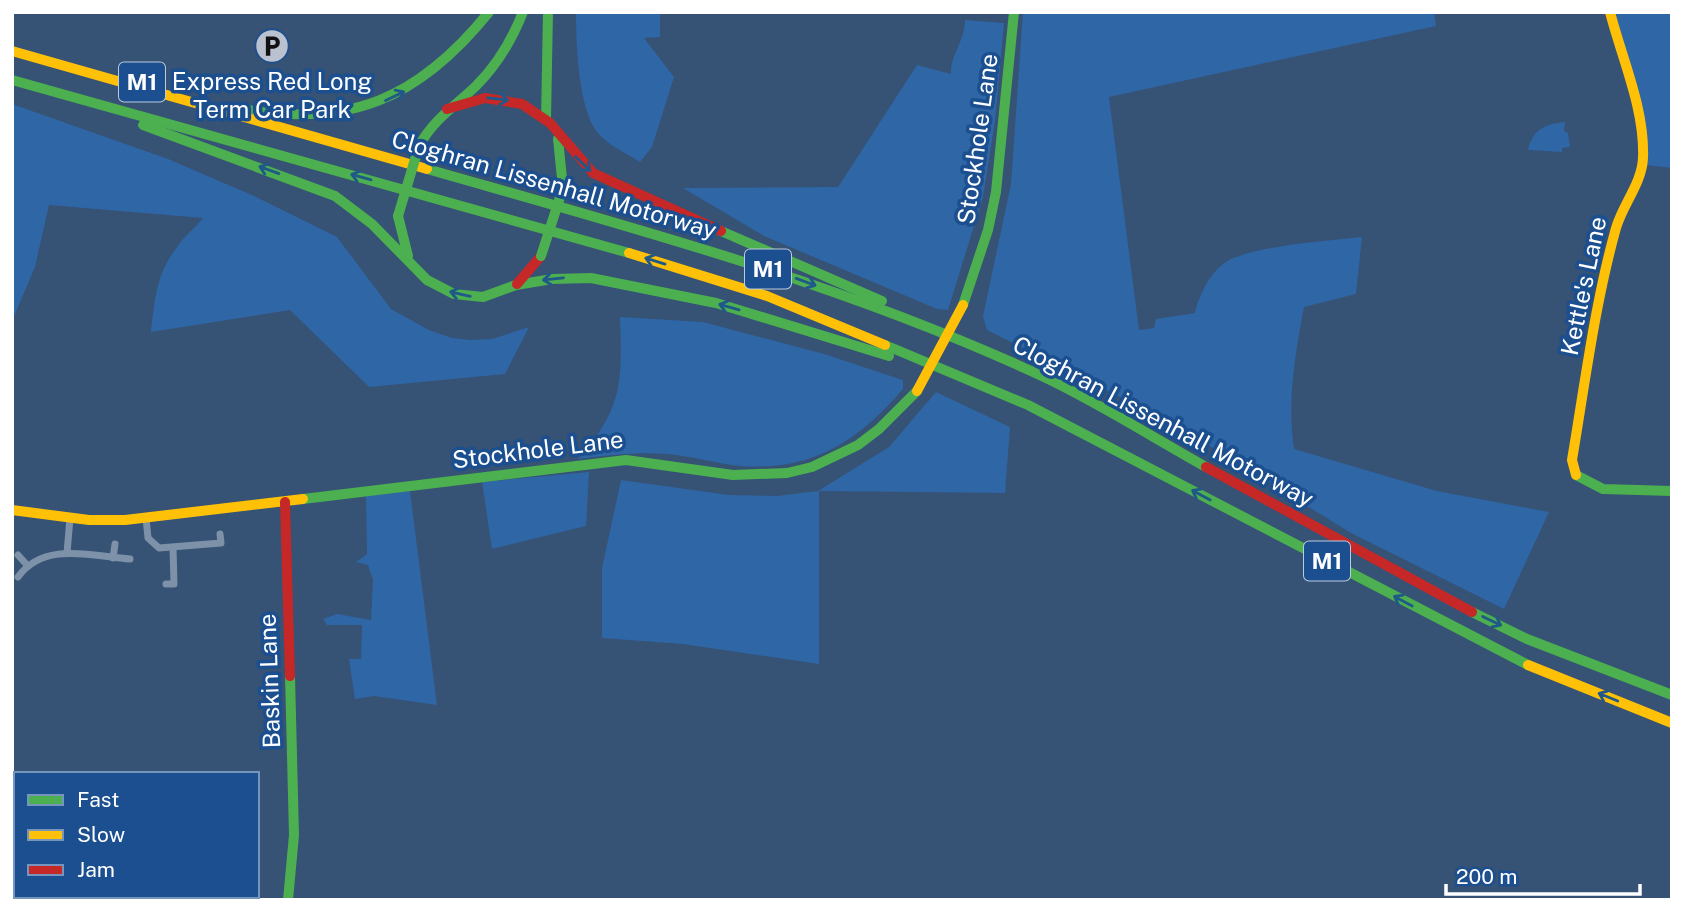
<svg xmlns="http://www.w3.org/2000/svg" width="1684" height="912" font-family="'Public Sans',sans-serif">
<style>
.green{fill:#2f66a5}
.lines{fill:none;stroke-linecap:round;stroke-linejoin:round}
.street{stroke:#7d92a8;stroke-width:7}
.fast{stroke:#4caf50;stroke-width:10}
.slow{stroke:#ffc107;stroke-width:10}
.jam{stroke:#c62828;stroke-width:10}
.fast-bridge{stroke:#4caf50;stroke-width:10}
.slow-bridge{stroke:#ffc107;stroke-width:10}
.oneway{stroke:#205989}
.labels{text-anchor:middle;stroke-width:7;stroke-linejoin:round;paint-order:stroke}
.shield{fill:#1b4f8f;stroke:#bbcadd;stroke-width:2}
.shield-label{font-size:23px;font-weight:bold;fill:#fff}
.poi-label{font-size:24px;fill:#fff;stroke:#1b4f8f}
.street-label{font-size:24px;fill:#fff;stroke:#1b4f8f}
</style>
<rect width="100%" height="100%" fill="#365274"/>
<g class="green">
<path d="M576,12H660V37L644,38L674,77L652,147L640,162C625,152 602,143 593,126C578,98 576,43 576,12Z"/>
<path d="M1023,12H1434L1436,26L1109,97L1139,330L1154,328L1156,319L1195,313C1199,294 1212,268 1231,259C1263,245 1326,241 1362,237L1356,294L1304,307C1295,355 1287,401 1294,449L1437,491L1549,512L1504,609L1351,533L1174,424L987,330L983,316L1011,184Z"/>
<polygon points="1613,12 1672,12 1672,168 1645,165"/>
<path d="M965,20L1004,23L995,121L983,197L948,310L937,309L764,236L683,188L838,187L917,65L951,74C950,55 965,41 965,20Z"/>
<path d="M12,104L168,159L254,196L337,237L391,309L429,330L452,338L471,340L492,339L529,327L505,374L369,387L290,310L151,332C154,301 157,272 177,247C184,236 195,228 203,218L49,205L35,267L12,321Z"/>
<path d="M1565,122L1564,131L1568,133L1570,147L1562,148V152L1528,150C1533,129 1545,124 1565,122Z"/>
<path d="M620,317L703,322L824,354L903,380V389C856,444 807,474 732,465C711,462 690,456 668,454C638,452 609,455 578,459C623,408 622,383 620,317Z"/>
<polygon points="936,392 1010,427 1005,493 819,491 819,664 683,644 602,638 602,568 621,480 729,495 777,496 818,491 889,447"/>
<polygon points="589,472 586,526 492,549 482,482"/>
<polygon points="410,491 437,705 374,696 355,699 349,659 361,659 362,625 327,625 323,619 337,614 371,620 373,580 368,565 356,562 367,554 366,496"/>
</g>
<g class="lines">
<g class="street">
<polyline points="146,518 148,538 159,548 221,543 220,534"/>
<polyline points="67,553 70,518"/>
<polyline points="18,555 27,565"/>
<polyline points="113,558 115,544"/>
<path d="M18,577C44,541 91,556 130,559"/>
<polyline points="166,584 174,584 173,548"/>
</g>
<g class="fast">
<polyline points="12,80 629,253"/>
<path d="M236,108C348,129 418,100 489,12"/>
<polyline points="546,119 548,12"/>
<polyline points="143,125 335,196 372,224 427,280 454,294 483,297 516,285 552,279 591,278 716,303 889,356"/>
<polyline points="558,139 563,188"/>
<path d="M419,146C433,120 455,106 476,86C497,65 512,40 523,12"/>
<path d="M427,169C637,229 845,284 1044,377C1099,403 1152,437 1206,467"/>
<polyline points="398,216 408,256"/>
<polyline points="721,231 882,301"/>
<polyline points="963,305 988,230 996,192 1014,12"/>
<polyline points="885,345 1028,405 1528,665"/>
<polyline points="1576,475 1603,489 1672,491"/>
<polyline points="303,499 626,460 733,475 787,473 812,467 858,445 879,429 917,391"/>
<polyline points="1472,612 1527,639 1672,695"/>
<polyline points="288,900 294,835 290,676"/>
</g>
<g class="slow">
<polyline points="12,51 427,169"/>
<polyline points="629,253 767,296 885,345"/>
<path d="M1576,475L1572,460C1585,383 1595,303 1616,228C1623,204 1642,183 1643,158C1645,109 1622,59 1610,12"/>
<polyline points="12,510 89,520 125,520 303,499"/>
<polyline points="1528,665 1672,723"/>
</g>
<g class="jam">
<polyline points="447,109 485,98 522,104 550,123 593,173 721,231"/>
<polyline points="517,284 541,256"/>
<polyline points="1206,467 1472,612"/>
<polyline points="285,502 290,676"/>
</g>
<g class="fast-bridge">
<polyline points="398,216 419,146"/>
<polyline points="541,256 563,188"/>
</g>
<polyline class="slow-bridge" points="917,391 963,305"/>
</g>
<defs><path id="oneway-shaft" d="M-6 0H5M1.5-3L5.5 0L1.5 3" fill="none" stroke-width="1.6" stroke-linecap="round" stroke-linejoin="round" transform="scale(1.75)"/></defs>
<g class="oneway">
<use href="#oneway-shaft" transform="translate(395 96) rotate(-26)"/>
<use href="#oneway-shaft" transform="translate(498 99) rotate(6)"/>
<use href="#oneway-shaft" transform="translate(583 164) rotate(44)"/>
<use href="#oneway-shaft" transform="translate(269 170) rotate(-160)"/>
<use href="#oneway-shaft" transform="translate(361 177) rotate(-164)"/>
<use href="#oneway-shaft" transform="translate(655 261) rotate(-163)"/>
<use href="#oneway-shaft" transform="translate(553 279) rotate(174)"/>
<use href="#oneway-shaft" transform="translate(806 282) rotate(20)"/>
<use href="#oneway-shaft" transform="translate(460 294) rotate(-167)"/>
<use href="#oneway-shaft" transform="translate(729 307) rotate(-164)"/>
<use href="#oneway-shaft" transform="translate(1201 495) rotate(-152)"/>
<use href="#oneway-shaft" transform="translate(1403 601) rotate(-152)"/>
<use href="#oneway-shaft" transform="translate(1492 621) rotate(26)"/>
<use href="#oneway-shaft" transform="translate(1608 697) rotate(-158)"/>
</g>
<defs>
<g id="parking-disc" transform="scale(1.75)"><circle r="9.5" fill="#b9c2ce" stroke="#1b4f8f"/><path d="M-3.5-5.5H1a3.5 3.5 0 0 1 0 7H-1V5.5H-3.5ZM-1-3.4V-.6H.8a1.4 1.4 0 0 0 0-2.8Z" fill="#111"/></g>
</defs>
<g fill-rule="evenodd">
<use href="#parking-disc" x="272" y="46"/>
</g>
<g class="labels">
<g class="shield">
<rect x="119" y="62.5" width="46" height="39" rx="5"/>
<rect x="745" y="249.5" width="46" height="39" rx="5"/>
<rect x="1304" y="541.5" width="46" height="39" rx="5"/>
</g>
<g class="shield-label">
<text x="142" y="90">M1</text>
<text x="768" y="277">M1</text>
<text x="1327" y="569">M1</text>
</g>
<g class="poi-label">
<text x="272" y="90">Express Red Long<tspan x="272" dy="28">Term Car Park</tspan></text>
</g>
<g class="street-label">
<text transform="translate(978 139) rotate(-82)" y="8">Stockhole Lane</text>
<text transform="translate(554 185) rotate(16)" y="8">Cloghran Lissenhall Motorway</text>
<text transform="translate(1584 286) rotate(-78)" y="8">Kettle's Lane</text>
<text transform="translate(1163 422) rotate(28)" y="8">Cloghran Lissenhall Motorway</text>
<text transform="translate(538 450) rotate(-7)" y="8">Stockhole Lane</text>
<text transform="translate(270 681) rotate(-92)" y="8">Baskin Lane</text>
</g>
</g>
<rect width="1684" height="912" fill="none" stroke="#ffffff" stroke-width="28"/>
<rect x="14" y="772" width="245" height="126" fill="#1b4f8f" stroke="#7695bc" stroke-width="2"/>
<rect x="28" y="795" width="35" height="10" fill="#4caf50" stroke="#7695bc" stroke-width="2"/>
<text x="77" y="807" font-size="21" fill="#ffffff">Fast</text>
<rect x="28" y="830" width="35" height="10" fill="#ffc107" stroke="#7695bc" stroke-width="2"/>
<text x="77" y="842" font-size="21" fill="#ffffff">Slow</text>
<rect x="28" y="865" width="35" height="10" fill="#c62828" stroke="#7695bc" stroke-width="2"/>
<text x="77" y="877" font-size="21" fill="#ffffff">Jam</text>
<path d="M1446 884v10h194v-10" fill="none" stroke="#ffffff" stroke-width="3.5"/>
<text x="1456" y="884" font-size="21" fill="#ffffff" stroke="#1b4f8f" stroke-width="5" paint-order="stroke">200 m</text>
</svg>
